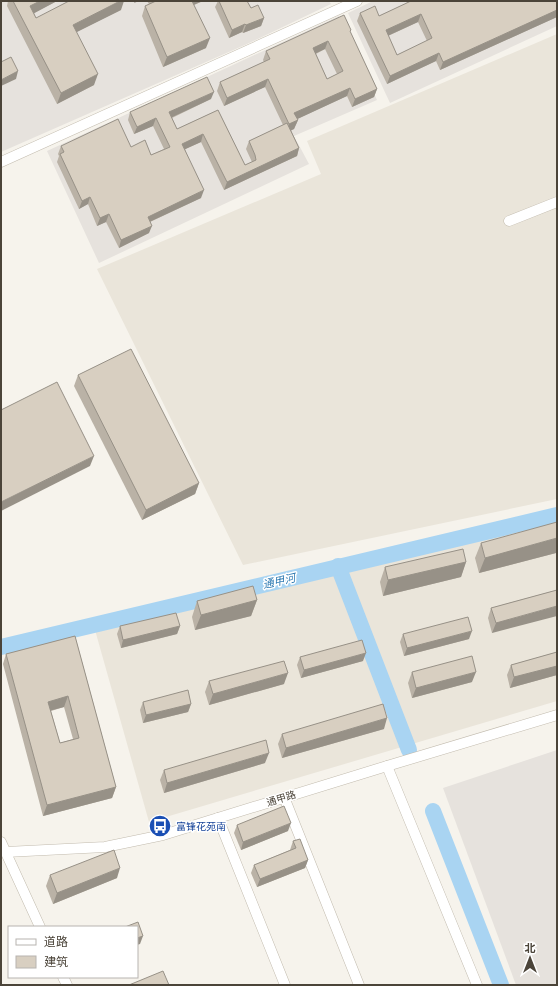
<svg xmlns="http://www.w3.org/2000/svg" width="558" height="986" font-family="'Titillium Web','Noto Sans SC',sans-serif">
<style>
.residential{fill:#eae5da}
.industrial{fill:#e6e2dd}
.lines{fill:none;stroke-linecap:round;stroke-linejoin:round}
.river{stroke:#a9d4f2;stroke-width:16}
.minor-casing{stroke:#c2bbae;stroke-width:11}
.minor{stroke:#fff;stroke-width:10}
.wall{fill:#bab2a6;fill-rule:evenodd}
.shaded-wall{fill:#979187}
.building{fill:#d8cfc1;stroke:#979187;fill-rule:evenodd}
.labels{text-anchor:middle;stroke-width:3;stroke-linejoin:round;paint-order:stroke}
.street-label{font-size:10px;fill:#4b4439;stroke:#fff}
.transit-label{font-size:10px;fill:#164399;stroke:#fff;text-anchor:start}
.water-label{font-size:11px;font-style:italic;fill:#2e7ab2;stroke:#fff}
</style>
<rect width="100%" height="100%" fill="#f6f3ec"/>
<g class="residential">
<polygon points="557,34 557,499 243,565 97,269 321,174 307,141"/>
<polygon points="557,523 557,701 149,822 95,630"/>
</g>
<g class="industrial">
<polygon points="1,1 329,1 331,4 247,44 1,152"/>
<polygon points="373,1 557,1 557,26 390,103 348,13"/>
<polygon points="339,16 377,100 294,136 309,164 99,263 47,151"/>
<polygon points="557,750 557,985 516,985 443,788"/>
</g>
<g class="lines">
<g class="river">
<polyline points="338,566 409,750"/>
<polyline points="1,647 557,515"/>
<polyline points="433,811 501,985"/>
</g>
<g class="minor-casing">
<g id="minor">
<polyline points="1,162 357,1"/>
<polyline points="509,221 557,202"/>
<polyline points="387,766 477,985"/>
<polyline points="284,797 359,985"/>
<polyline points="218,818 285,985"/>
<polyline points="1,842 40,927"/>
<polyline points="1,849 6,852 105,847 163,835 387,766 557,715"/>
<polyline points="63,977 67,985"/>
</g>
</g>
<use href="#minor" class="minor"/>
</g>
<g class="wall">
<polygon points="8,1 57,1 34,13 36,18 121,10 76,32 94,85 57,104 7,6"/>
<polygon points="147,1 203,1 194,5 206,48 163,67 142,16 145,6 149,4"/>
<polygon points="218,1 247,1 251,8 264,18 261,26 243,33 242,32 229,38 215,7"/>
<path d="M406,1H557V17L440,70L436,61L387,84L357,21L360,13L379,16L407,3ZM418,22L427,41L397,55L388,36Z"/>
<path d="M350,32L377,89L374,97L352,107L347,96L297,119L298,120L294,129L291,130L299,148L297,156L224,190L201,142L185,149L201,198L150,222L149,233L119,248L106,222L97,226L88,204L79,209L57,162L59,156L58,154L61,146L131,147L151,155L164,149L153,126L134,134L128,120L130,112L211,99L172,118L177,129L218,110L245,165L252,162L246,149L249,141L283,125L265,87L224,106L217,91L220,82L264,62L263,60L266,51ZM325,49L337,74L327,79L316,54Z"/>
<polygon points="78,375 199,483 195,494 142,520 74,386"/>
<polygon points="481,543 556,553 479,573 475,558"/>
<polygon points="466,562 461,577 383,596 380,582 385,567"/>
<polygon points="557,590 492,633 488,618 491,608"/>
<polygon points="257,600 251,616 195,630 192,617 197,601"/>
<polygon points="120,626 180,626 177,634 121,648 117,634"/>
<polygon points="403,634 469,639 404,656 400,642"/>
<path d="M75,636L116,787L112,798L43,816L3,664L6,654ZM64,707L73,739L60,743L51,711Z"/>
<polygon points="557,652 557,675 510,688 507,675 511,665"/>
<polygon points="300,657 363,661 301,678 297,665"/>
<polygon points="412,672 472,682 412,698 408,683"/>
<polygon points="209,681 284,684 209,705 205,692"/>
<polygon points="143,702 191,704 188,712 143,723 140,710"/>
<polygon points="384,729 282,758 278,744 282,734"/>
<polygon points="265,763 164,793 160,780 164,770"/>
<polygon points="237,825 288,831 241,850 234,833"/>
<polygon points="293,841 308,860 305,868 257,887 251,873 254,865 290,850"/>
<polygon points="50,875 117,878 53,904 46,886"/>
</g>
<g class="shaded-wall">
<polygon points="40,1 57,1 27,17 30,6"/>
<polygon points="120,1 124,1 121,10 69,36 73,25"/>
<polygon points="135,1 139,1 134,3"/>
<polygon points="189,1 203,1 186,8"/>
<polygon points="557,10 557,17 440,70 443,62"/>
<polygon points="421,14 418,22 383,38 386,30"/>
<polygon points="264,18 261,26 243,33 246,25"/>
<polygon points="245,24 242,32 229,38 232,30"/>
<polygon points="210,38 206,48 163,67 167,57"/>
<polygon points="328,41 325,49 310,56 313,48"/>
<polygon points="439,53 436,61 387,84 390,76"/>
<polygon points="18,71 16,79 1,86 1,80"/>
<polygon points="98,74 94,85 57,104 61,93"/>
<polygon points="268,79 265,87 224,106 227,98"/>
<polygon points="350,88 347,96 291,122 294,113"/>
<polygon points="377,89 374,97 352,107 355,99"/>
<polygon points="214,92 211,99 166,120 169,112"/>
<polygon points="156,118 153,126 134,134 137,127"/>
<polygon points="298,120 294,129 286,133 289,124"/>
<polygon points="203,134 201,142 179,152 182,144"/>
<polygon points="299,148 297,156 224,190 227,182"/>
<polygon points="204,190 201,198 145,224 148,217"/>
<polygon points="90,197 88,204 79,209 82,201"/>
<polygon points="109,214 106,222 97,226 100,218"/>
<polygon points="152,226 149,233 119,248 121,240"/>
<polygon points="94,456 90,466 1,511 1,502"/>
<polygon points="199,483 195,494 142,520 146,510"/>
<polygon points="557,538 557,549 556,553 479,573 485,558"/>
<polygon points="466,562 461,577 383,596 388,580"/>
<polygon points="257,600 251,616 195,630 201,615"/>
<polygon points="557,606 557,616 492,633 496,623"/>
<polygon points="180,626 177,634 121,648 123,640"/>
<polygon points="472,631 469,639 404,656 407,648"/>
<polygon points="366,653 363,661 301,678 304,670"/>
<polygon points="557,666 557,675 510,688 514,677"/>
<polygon points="476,672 472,682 412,698 416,688"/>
<polygon points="288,673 284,684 209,705 213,694"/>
<polygon points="68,696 64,707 45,712 48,702"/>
<polygon points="191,704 188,712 143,723 146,715"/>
<polygon points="387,718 384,729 282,758 286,748"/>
<polygon points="269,753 265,763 164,793 167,783"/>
<polygon points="116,787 112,798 43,816 47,805"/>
<polygon points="291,823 288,831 241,850 243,842"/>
<polygon points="308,860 305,868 257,887 260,879"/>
<polygon points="120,868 117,878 53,904 57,893"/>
<polygon points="143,936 140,944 137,945 137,938"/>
</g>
<g class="building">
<polygon points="13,1 40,1 30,6 36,18 69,1 120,1 73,25 98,74 61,93"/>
<polygon points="156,1 192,1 210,38 167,57 145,6"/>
<polygon points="219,1 247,1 251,8 258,5 264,18 246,25 245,24 232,30"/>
<path d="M411,1H557V10L443,62L439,53L390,76L360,13L375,6L379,16ZM421,14L432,38L397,55L386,30Z"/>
<path d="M344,15L351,30L350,31L377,89L355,99L350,88L294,113L298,120L289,124L268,79L227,98L220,82L270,59L266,51ZM328,41L343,71L327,79L313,48Z"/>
<polygon points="11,57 18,71 1,80 1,62"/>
<polygon points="207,77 214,92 169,112 177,129 218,110 245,165 256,160 255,155 249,141 287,123 299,148 227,182 203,134 182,144 204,190 148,217 152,226 121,240 109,214 100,218 90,197 82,201 60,154 64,152 61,146 118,119 131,147 145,140 151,155 170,147 156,118 137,127 130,112"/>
<polygon points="131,349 199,483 146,510 78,375"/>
<polygon points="57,382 94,456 1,502 1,410"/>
<polygon points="557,522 557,538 485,558 481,543"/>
<polygon points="463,549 466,562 388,580 385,567"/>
<polygon points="253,586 257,600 201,615 197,601"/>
<polygon points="557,590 557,606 496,623 491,608"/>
<polygon points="176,613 180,626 123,640 120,626"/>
<polygon points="468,617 472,631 407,648 403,634"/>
<path d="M75,636L116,787L47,805L6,654ZM68,696L79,738L60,743L48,702Z"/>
<polygon points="362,640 366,653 304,670 300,657"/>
<polygon points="557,652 557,666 514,677 511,665"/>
<polygon points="472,656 476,672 416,688 412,672"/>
<polygon points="284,661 288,673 213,694 209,681"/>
<polygon points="188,690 191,704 146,715 143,702"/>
<polygon points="383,704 387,718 286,748 282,734"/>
<polygon points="266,740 269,753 167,783 164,770"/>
<polygon points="284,806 291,823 243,842 237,825"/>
<polygon points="300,839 308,860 260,879 254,865 296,848 293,841"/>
<polygon points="114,850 120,868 57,893 50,875"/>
<polygon points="138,922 143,936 137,938 137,927 125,927"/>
<polygon points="163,971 169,985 129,985"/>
</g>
<defs>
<g id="bus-disc" transform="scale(1.15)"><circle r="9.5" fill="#1a4fb4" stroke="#fff"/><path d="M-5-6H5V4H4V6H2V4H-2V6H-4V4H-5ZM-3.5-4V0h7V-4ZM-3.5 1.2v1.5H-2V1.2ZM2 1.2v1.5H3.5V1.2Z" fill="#fff"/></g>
</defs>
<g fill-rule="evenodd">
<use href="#bus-disc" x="160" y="826"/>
</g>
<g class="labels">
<g class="street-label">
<text transform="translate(281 798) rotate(-17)" y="4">通甲路</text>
</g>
<g class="transit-label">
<text x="176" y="830">富锋花苑南</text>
</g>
<g class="water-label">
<text transform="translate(279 581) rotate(-13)" y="4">通甲河</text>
</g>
</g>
<rect width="558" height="986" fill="none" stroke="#4b4439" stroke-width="4"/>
<rect x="8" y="926" width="130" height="52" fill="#ffffff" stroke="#b7b4b0"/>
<rect x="16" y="939" width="20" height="6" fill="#ffffff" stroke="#b7b4b0"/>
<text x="44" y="946" font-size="12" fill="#4b4439">道路</text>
<rect x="16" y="956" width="20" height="12" fill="#d8cfc1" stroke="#b7b4b0"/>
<text x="44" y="966" font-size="12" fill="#4b4439">建筑</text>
<g transform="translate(530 958)" stroke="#ffffff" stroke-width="3" paint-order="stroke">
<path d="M0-3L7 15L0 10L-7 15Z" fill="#4b4439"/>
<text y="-6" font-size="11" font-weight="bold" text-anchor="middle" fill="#4b4439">北</text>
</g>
</svg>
